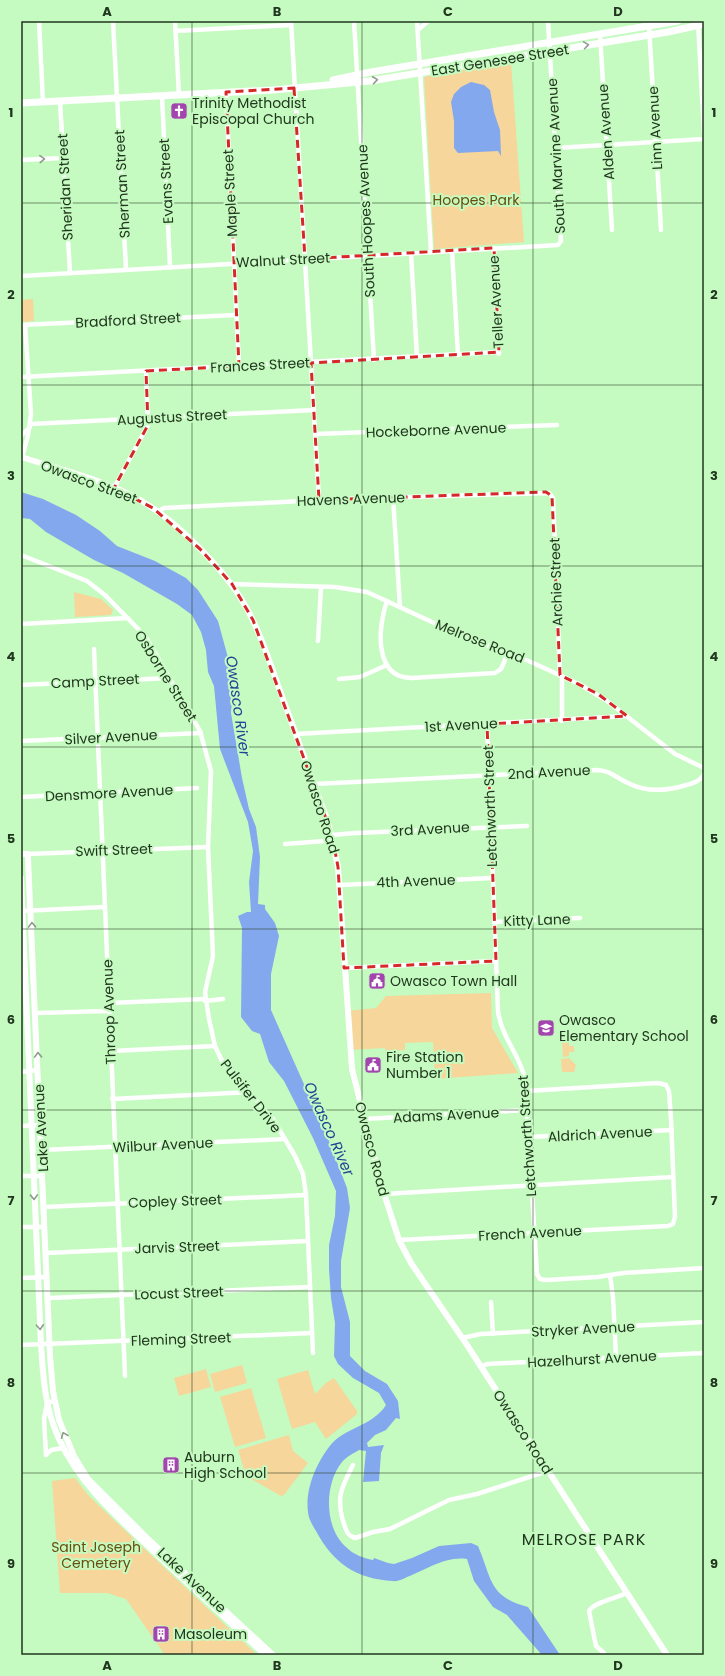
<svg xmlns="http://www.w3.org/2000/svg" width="725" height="1676" font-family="Poppins,sans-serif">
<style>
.green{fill:#f6d69a}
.water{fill:#83a8ee}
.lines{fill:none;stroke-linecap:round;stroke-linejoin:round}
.minor{stroke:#fff;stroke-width:4.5}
.major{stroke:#fff;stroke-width:6}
.highway{stroke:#fff;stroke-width:7}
.oneway{stroke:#909a8f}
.marked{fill:none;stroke:#d62828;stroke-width:3;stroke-dasharray:8 5;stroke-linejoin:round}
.grid{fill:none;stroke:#21361f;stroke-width:1;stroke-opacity:0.55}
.labels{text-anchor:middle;stroke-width:4;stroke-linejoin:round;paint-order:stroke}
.street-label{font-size:14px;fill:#21361f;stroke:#c5fbc0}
.poi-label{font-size:14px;fill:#21361f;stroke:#c5fbc0;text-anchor:start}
.park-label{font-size:14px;fill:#684d0c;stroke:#c5fbc0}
.water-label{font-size:15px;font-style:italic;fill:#1e4495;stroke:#c5fbc0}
.quarter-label{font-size:16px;letter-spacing:1px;fill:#21361f;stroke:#c5fbc0}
.neatline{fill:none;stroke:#21361f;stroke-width:1.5}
.grid-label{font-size:13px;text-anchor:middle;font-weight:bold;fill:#21361f}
</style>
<rect width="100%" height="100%" fill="#c5fbc0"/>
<g class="green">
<polygon points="511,61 524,242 434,249 424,77"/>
<polygon points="33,299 34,321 21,322 21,300"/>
<polygon points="74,592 101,599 113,610 111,615 75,617"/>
<polygon points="491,993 492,1028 518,1073 435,1079 433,1042 405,1043 405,1050 385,1051 385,1048 349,1050 347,1011 376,1008 386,996"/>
<polygon points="569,1041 569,1046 574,1046 574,1052 569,1052 569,1056 563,1057 562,1042"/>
<polygon points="569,1058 576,1065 574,1072 562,1072 561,1059"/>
<polygon points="242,1365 247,1383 215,1392 210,1374"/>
<polygon points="206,1369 211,1387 179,1396 174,1378"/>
<polygon points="308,1370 315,1394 326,1383 334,1378 357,1411 357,1414 326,1439 315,1422 292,1429 277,1379"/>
<polygon points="251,1388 266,1438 235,1447 220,1397"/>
<polygon points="289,1435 293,1451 308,1463 284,1495 281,1496 246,1476 238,1450"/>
<polygon points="75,1478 88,1495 115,1521 257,1655 165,1655 126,1599 107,1593 60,1593 52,1481"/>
</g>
<g class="water">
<polygon points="471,82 484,85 490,90 494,112 500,130 501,156 498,151 458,153 454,148 454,121 451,102 454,94 461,87"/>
<path d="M21,492L43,499L76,515L100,531L117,546L155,561L186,578L198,590L218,621L230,665L233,691L231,713L242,778L249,809L256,827L260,857L258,904L265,905V909L275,923L279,936L271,974V1010L327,1136L347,1188L350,1208L341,1261V1287L350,1322V1356L365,1371L387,1384L398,1401L400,1419L396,1418L386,1430L375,1435L367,1443L368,1447L384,1445L381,1453L379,1481L363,1482L366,1451L359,1450C354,1453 346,1457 342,1462C324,1484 324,1528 346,1547C354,1555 363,1558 373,1560L374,1558L388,1563L394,1564L412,1558L439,1546L471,1543L478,1546C492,1579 489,1597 528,1607L560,1655H542L507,1615L493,1607L474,1581L467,1559C444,1556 427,1570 407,1577C403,1579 397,1582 393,1581C356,1579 333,1563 316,1531C313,1526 308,1518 308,1512C305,1490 316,1464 329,1447C344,1427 372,1427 386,1405L379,1393L353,1378L338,1364L334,1356L335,1323L331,1298L329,1269V1245L335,1216L336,1191L313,1138L284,1081L269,1062L260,1034L252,1031L241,1017L242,928L238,916L247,912H251L249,882L253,851L248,822L220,749L214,686L208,672L206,650L201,632L192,615L177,604L123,573L94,560L46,532L30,519L21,518Z"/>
</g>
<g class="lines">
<g class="minor">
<polyline points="39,21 43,102"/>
<polyline points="113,21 126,269"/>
<polyline points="175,21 179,95"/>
<polyline points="291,21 319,500"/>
<polyline points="354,21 374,360"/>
<polyline points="417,21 431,252"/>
<polyline points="698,21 704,134"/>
<polyline points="649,26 661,230"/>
<polyline points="418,30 428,21"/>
<polyline points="175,31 291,25"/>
<polyline points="600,34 612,230"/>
<polyline points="226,92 239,366"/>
<polyline points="162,96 170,267"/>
<polyline points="60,101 70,273"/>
<polyline points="556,148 704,139"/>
<polyline points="21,160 63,158"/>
<polyline points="494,248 499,354"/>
<polyline points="452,251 458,355"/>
<polyline points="411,253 417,357"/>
<polyline points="21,276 558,245 561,241 548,21"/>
<polyline points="21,325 236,315"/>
<polyline points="21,377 499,352"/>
<polyline points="30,424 314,410"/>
<polyline points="316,434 557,425"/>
<polyline points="21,436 30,427"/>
<polyline points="22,458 28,435 31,414 25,325"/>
<polyline points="114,488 148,425 146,371"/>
<polyline points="393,497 400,607"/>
<polyline points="157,512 164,508 340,499 549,493 553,498 560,675"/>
<polyline points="21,555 87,581 105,595 146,637 200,731 211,771 208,847 213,956 205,992 209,1019 215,1046 222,1061 273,1119 295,1156 303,1174 306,1195 313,1353"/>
<polyline points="232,584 335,587 367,592 458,634 531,662 581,685 607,701 675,754 704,768"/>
<path d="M387,601C378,626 373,678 412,678L495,673L501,669L508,653"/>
<polyline points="21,624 128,618"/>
<polyline points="318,641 321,587"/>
<polyline points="94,649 125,1376"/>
<polyline points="562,676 562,721"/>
<polyline points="339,679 360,677 387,665"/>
<polyline points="21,685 169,678"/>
<path d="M487,724L498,1011C501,1036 519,1054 525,1078L537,1274L540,1279L546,1280L598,1277L623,1273L704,1268"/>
<polyline points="296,734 627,716"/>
<polyline points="21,741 201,733"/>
<path d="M314,784L597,770C609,770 617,778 628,783C645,792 665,791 683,786C691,784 700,782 704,774"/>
<polyline points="21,797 197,788"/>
<polyline points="285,844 325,841 331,839 332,835 355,833 527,826"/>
<polyline points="28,854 208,847"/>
<polyline points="340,885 492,878"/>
<polyline points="22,911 104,907"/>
<polyline points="494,922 580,918"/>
<polyline points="344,968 496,961"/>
<polyline points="205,1001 223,999"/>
<polyline points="109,1003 205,999"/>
<polyline points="36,1013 109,1011"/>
<polyline points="111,1051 215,1046"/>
<polyline points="21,1072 38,1070"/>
<polyline points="112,1099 251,1092"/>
<polyline points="364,1119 528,1110"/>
<polyline points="21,1126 41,1125"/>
<polyline points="529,1137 672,1130"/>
<polyline points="42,1150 285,1139"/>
<polyline points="21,1176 43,1176"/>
<polyline points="384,1194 673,1177"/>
<polyline points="44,1207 306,1195"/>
<polyline points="21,1227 45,1227"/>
<polyline points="399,1240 668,1226 673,1224 675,1217 671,1119 669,1091 666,1085 658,1083 527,1091"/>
<polyline points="46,1253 308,1241"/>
<polyline points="610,1275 613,1297 616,1358"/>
<polyline points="21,1278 47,1277"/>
<polyline points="49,1298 310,1287"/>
<polyline points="491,1302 493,1334"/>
<polyline points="462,1338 481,1334 704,1322"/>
<polyline points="21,1345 312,1333"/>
<polyline points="481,1367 487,1364 506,1363 704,1353"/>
<polyline points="46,1455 44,1419 47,1403 54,1401"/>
<polyline points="46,1455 51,1450 63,1448"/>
<path d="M353,1465C342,1487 336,1496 343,1521C346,1529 346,1535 355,1538L373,1532L390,1529L449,1500L477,1494L548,1471"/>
<path d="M604,1653L596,1646L589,1611C594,1602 616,1599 626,1593"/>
</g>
<g class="major">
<path d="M21,457C58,469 108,481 140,500C177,521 226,571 246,607C261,634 270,663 280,691C296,735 312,779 328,822L338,867L352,1069L381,1184L399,1240L411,1263L467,1345L667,1655"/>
<polyline points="21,854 28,854 28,859 50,1356 53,1391 59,1420 74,1456 88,1479 148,1539 273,1655"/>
<path d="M21,878L41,1344C43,1377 45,1409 59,1439C79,1483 115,1515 149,1547C188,1584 227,1619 265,1655"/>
</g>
<g class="highway">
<polyline points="333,80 371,72 678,21"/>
<polyline points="21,103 273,90 370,81 668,32 704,24"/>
</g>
</g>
<defs><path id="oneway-chevron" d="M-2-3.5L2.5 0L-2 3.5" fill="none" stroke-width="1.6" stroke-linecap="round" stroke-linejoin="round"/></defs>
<g class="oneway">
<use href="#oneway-chevron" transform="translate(586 45) rotate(-9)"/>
<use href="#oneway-chevron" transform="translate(375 80) rotate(-8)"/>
<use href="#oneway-chevron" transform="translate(42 159) rotate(-3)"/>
<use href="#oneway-chevron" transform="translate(32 925) rotate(-92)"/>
<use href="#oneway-chevron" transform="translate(38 1055) rotate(-92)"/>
<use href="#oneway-chevron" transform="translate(34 1197) rotate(88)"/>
<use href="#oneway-chevron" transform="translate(40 1327) rotate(87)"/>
<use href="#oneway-chevron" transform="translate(64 1435) rotate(-112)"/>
</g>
<path class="marked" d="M294,88L305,259L494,248L499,352L311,363L319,500L546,492L552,496L560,675L598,694L627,716L487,724L496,961L344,968L338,867L332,835L253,620L232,584L200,549L153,508L114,488L148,425L146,371L239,366L226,92Z"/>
<path class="grid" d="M192,21V1655M362,21V1655M533,21V1655M21,203H704M21,385H704M21,566H704M21,747H704M21,929H704M21,1110H704M21,1291H704M21,1473H704"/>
<defs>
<g id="church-square" transform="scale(0.9)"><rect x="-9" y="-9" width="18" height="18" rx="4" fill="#a245af" stroke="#c5fbc0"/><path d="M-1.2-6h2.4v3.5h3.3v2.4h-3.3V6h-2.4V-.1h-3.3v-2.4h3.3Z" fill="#fff"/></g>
<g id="civic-square" transform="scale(0.9)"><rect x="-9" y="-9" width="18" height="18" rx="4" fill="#a245af" stroke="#c5fbc0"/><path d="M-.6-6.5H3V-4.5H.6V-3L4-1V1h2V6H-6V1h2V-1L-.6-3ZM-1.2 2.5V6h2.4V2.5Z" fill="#fff"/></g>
<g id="school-square" transform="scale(0.9)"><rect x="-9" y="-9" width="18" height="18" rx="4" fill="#a245af" stroke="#c5fbc0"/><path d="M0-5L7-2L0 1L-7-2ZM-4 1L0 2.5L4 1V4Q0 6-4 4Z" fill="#fff"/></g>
<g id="building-square" transform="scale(0.9)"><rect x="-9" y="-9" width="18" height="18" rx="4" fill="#a245af" stroke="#c5fbc0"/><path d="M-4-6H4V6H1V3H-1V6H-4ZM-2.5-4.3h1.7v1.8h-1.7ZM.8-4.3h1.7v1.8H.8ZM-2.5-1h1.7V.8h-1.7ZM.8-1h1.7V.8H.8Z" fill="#fff"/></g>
</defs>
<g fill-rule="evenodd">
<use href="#church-square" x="179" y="111"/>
<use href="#civic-square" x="377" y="981"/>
<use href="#school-square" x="546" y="1028"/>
<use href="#civic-square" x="373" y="1065"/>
<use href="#building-square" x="171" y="1465"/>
<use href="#building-square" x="161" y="1634"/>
</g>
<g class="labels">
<g class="street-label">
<text transform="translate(500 60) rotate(-9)" y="5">East Genesee Street</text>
<text transform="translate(655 128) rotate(-93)" y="5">Linn Avenue</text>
<text transform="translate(606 132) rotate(-94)" y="5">Alden Avenue</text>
<text transform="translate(556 156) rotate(-93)" y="5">South Marvine Avenue</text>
<text transform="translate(166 181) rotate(-93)" y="5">Evans Street</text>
<text transform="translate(122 184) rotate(-93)" y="5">Sherman Street</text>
<text transform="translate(65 187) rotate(-93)" y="5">Sheridan Street</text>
<text transform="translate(230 193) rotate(-93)" y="5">Maple Street</text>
<text transform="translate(366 221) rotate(-93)" y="5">South Hoopes Avenue</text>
<text transform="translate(283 260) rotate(-3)" y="5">Walnut Street</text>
<text transform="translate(496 302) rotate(-93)" y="5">Teller Avenue</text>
<text transform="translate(128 320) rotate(-3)" y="5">Bradford Street</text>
<text transform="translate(260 365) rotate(-3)" y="5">Frances Street</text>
<text transform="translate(172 417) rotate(-3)" y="5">Augustus Street</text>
<text transform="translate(436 430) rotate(-2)" y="5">Hockeborne Avenue</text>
<text transform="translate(89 482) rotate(20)" y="5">Owasco Street</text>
<text transform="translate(351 499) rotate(-2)" y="5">Havens Avenue</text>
<text transform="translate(556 582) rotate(-92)" y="5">Archie Street</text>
<text transform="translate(480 641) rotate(22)" y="5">Melrose Road</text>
<text transform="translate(166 676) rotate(58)" y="5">Osborne Street</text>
<text transform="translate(95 681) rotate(-3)" y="5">Camp Street</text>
<text transform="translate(461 725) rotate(-3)" y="5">1st Avenue</text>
<text transform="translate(111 737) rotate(-3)" y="5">Silver Avenue</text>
<text transform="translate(549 772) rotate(-3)" y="5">2nd Avenue</text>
<text transform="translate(109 793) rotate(-3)" y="5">Densmore Avenue</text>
<text transform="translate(490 806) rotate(-92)" y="5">Letchworth Street</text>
<text transform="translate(320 807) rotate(72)" y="5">Owasco Road</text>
<text transform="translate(430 829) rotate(-3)" y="5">3rd Avenue</text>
<text transform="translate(114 850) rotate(-2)" y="5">Swift Street</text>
<text transform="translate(416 881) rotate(-2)" y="5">4th Avenue</text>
<text transform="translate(537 920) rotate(-2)" y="5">Kitty Lane</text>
<text transform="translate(109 1012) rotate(-92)" y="5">Throop Avenue</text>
<text transform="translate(251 1096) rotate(52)" y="5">Pulsifer Drive</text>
<text transform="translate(446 1115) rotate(-3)" y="5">Adams Avenue</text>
<text transform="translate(41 1128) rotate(-93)" y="5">Lake Avenue</text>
<text transform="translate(600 1134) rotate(-3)" y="5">Aldrich Avenue</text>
<text transform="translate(527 1136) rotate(-94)" y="5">Letchworth Street</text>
<text transform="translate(163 1145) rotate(-3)" y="5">Wilbur Avenue</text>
<text transform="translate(372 1149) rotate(75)" y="5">Owasco Road</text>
<text transform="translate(175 1201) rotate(-2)" y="5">Copley Street</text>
<text transform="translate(530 1233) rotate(-3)" y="5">French Avenue</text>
<text transform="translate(177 1247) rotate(-2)" y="5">Jarvis Street</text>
<text transform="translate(179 1293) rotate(-2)" y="5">Locust Street</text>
<text transform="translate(583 1329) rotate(-3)" y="5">Stryker Avenue</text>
<text transform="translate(181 1339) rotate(-2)" y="5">Fleming Street</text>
<text transform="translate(592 1359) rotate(-3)" y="5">Hazelhurst Avenue</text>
<text transform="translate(523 1432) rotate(57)" y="5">Owasco Road</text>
<text transform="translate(192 1580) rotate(43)" y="5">Lake Avenue</text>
</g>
<g class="poi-label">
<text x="192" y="108">Trinity Methodist<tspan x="192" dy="16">Episcopal Church</tspan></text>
<text x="390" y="986">Owasco Town Hall</text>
<text x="559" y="1025">Owasco<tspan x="559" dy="16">Elementary School</tspan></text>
<text x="386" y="1062">Fire Station<tspan x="386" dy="16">Number 1</tspan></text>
<text x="184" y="1462">Auburn<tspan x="184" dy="16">High School</tspan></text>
<text x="174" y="1639">Masoleum</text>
</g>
<g class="park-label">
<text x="476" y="205">Hoopes Park</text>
<text x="96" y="1552">Saint Joseph<tspan x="96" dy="16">Cemetery</tspan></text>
</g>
<g class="water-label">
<text transform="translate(238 706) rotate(82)" y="5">Owasco River</text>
<text transform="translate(329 1129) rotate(66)" y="5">Owasco River</text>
</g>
<g class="quarter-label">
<text x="584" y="1545">MELROSE PARK</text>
</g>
</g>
<rect width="725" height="1676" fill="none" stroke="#c5fbc0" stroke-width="44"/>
<rect x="22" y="22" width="681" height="1632" class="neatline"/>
<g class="grid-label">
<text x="107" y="16">A</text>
<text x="277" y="16">B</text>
<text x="448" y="16">C</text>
<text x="618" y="16">D</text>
<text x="11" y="117">1</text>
<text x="714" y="117">1</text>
<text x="11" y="299">2</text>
<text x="714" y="299">2</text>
<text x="11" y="480">3</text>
<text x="714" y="480">3</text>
<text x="11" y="661">4</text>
<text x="714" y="661">4</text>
<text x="11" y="843">5</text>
<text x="714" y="843">5</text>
<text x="11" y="1024">6</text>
<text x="714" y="1024">6</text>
<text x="11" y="1205">7</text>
<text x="714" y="1205">7</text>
<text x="11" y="1387">8</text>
<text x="714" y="1387">8</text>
<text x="11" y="1568">9</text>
<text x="714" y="1568">9</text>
<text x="107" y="1670">A</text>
<text x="277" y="1670">B</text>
<text x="448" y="1670">C</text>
<text x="618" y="1670">D</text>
</g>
</svg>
